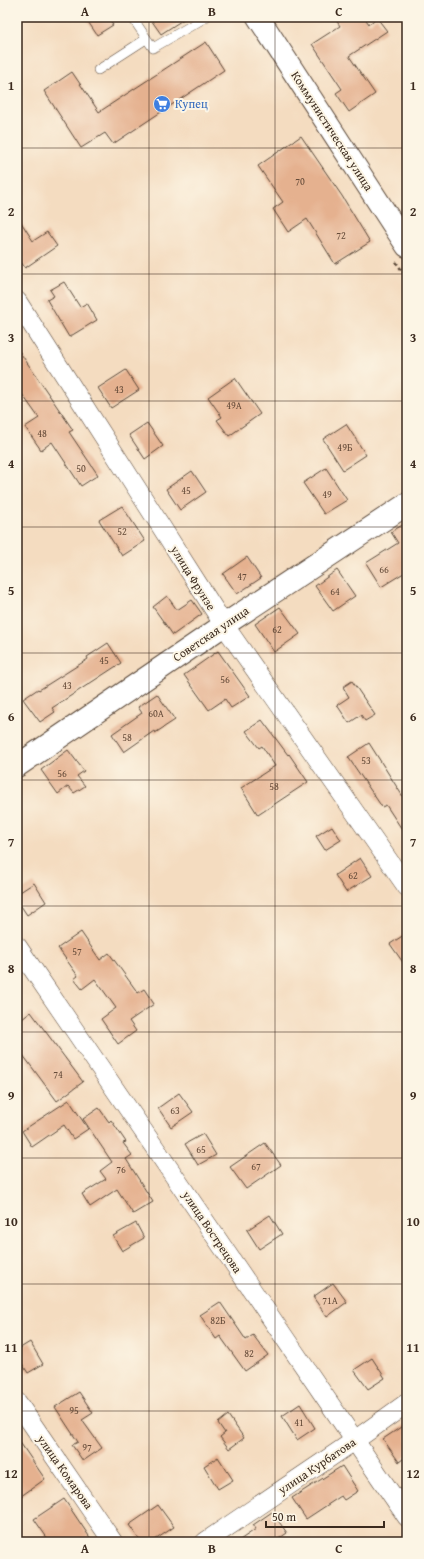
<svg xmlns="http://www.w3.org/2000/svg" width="424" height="1559" font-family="'Gentium Book Plus',serif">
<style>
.building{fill:#e5b18f}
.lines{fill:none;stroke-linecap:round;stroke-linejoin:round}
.lane-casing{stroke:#574536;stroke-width:10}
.street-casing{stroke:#574536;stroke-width:20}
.secondary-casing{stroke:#574536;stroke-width:24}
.path{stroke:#574536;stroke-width:2.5;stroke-dasharray:3 3;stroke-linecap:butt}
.lane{stroke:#fff;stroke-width:9}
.street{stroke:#fff;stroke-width:19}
.secondary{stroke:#fff;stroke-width:22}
.grid{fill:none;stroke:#3b2a1e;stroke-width:1;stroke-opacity:0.55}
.labels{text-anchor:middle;stroke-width:4;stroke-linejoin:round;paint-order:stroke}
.number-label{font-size:10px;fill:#664c3a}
.shop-label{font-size:12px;fill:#366cbe;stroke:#fcf5e5;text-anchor:start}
.street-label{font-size:12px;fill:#3b2a1e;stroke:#fcf5e5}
.neatline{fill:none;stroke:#3b2a1e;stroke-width:1.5}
.grid-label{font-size:13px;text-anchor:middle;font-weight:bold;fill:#3b2a1e}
</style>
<rect width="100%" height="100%" fill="#fcf5e5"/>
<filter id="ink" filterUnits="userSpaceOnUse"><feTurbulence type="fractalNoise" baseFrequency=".025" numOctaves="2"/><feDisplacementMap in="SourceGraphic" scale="8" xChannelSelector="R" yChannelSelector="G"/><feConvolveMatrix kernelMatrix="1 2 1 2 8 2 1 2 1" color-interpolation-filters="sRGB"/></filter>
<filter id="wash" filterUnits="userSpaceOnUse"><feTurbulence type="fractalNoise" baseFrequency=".012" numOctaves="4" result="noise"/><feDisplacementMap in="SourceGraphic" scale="16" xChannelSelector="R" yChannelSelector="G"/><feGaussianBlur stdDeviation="0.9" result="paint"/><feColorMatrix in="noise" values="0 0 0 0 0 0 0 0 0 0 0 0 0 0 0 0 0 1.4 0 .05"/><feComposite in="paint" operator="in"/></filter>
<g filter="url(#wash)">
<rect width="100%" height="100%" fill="#f4dcc0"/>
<g id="blocks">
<g class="building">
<polygon points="85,17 108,17 113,25 97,35"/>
<polygon points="149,17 187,17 161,34"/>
<polygon points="334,17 364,17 369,24 377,18 387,31 349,56 375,94 349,112 336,93 342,89 312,44 340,26"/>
<polygon points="206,42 224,70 113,144 105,133 81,148 44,91 72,72 99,112"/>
<polygon points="301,136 342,196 370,242 335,264 307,219 288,232 273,209 283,202 258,166"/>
<polygon points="17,216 33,241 47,232 57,246 25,268 17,256"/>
<polygon points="64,282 80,307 87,303 97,320 69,337 47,300 54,296 50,290"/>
<polygon points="17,348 73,430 69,432 98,475 81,486 52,442 41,450 25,427 39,418 17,387"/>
<polygon points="126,370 139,390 111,408 98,388"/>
<polygon points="235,378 260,414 229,436 217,420 222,417 208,397"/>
<polygon points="147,423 163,446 145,459 129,435"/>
<polygon points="346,424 366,455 343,470 323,439"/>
<polygon points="326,468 347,500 324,514 303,483"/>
<polygon points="192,471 206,492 180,510 166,489"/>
<polygon points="122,506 145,541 122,556 99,520"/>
<polygon points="407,522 407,571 381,587 366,563 398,543 391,532"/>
<polygon points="247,557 261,578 237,594 223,574"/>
<polygon points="337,570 355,596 333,611 315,586"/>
<polygon points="167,596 177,610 192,600 202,614 173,635 153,607"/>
<polygon points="280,607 300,634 274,652 255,624"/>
<polygon points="108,643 121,663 52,708 55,712 40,722 23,699 38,689 39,690 88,659 87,657"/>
<polygon points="218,651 250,696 231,708 225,699 209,710 184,675"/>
<polygon points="352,681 375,715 365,721 361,715 349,723 337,705 349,697 343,687"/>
<polygon points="157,694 175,720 155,733 154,731 124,752 112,734 142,713 138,707"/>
<polygon points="262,720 288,755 289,754 308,782 258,815 241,788 275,766 262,746 259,748 246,731"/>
<polygon points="369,743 407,803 407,837 386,805 382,807 348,757"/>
<polygon points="68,750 84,771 77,776 85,786 74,793 68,786 58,794 41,770"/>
<polygon points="332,826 341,840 325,850 316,836"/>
<polygon points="360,858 372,876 346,892 335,875"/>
<polygon points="34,883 46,902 27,915 17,900 17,894"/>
<polygon points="81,932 100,960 109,953 138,993 144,989 154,1004 129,1021 136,1031 118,1044 101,1019 116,1008 95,979 82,989 74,979 78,976 58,948"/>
<polygon points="407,933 407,968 390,944"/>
<polygon points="31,1012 83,1082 57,1101 17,1047 17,1023"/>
<polygon points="179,1093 193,1112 171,1127 158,1108"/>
<polygon points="69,1100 88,1129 73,1139 64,1125 32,1147 22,1131"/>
<polygon points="99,1108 109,1122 111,1120 126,1142 123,1143 132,1155 126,1159 153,1202 133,1214 117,1189 90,1207 82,1194 106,1179 100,1171 112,1162 83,1119"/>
<polygon points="203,1134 216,1155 198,1165 185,1144"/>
<polygon points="265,1143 281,1165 246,1189 230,1167"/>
<polygon points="270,1215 282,1234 259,1249 247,1230"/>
<polygon points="136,1223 144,1238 122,1251 113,1236"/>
<polygon points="333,1283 347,1302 327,1317 313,1297"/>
<polygon points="220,1302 246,1340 253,1335 268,1355 245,1371 220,1336 216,1339 200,1315"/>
<polygon points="30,1342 43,1364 28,1373 17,1356 17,1350"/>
<polygon points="372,1358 385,1378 368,1389 354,1370"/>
<polygon points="79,1392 93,1413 82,1420 102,1448 83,1461 72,1445 78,1442 55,1407"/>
<polygon points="300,1404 315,1428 297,1440 282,1416"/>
<polygon points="228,1415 244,1438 229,1449 220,1437 225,1433 218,1423"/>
<polygon points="407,1423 407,1456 399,1462 383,1439"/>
<polygon points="17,1438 45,1479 17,1499"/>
<polygon points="218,1457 233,1480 218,1489 204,1466"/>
<polygon points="342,1466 358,1491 344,1500 341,1496 306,1519 292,1498"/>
<polygon points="64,1499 93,1542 50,1542 34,1519"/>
<polygon points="158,1505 174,1527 152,1542 141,1542 129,1525"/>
<polygon points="272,1512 287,1533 274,1542 237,1542 256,1529 253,1525"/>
</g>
</g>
</g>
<g filter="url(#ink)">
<use href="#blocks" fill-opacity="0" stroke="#574536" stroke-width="1"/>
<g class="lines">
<g class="lane-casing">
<g id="lane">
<polyline points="132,17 153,48 206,17"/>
<polyline points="98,70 146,39"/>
</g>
</g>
<g class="street-casing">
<g id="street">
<polyline points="17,301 224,625 407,887"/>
<polyline points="17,946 407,1517"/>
<polyline points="17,1402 113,1542"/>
<polyline points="205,1542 354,1441 407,1403"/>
</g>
</g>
<g class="secondary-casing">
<g id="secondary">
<polyline points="258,17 407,246"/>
<polyline points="17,766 224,625 407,504"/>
</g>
</g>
<polyline class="path" points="396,262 407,278"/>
<use href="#lane" class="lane"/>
<use href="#street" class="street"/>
<use href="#secondary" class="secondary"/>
</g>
</g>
<path class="grid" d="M149,17V1542M275,17V1542M17,148H407M17,274H407M17,401H407M17,527H407M17,653H407M17,780H407M17,906H407M17,1032H407M17,1158H407M17,1284H407M17,1411H407"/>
<defs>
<g id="supermarket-disc" transform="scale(0.9)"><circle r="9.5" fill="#3f7fe0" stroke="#fcf5e5"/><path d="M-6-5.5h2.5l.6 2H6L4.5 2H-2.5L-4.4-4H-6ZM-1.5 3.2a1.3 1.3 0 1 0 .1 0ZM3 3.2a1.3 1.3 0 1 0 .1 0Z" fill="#fff"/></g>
</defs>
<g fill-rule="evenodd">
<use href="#supermarket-disc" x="162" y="104"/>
</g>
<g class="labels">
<g class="number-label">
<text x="300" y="185">70</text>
<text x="341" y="239">72</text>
<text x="119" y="393">43</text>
<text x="234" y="409">49А</text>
<text x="42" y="437">48</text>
<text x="345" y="451">49Б</text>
<text x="81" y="472">50</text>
<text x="186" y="494">45</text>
<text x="327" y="498">49</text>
<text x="122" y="535">52</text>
<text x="384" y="573">66</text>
<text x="242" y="580">47</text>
<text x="335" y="595">64</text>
<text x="277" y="633">62</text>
<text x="104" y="664">45</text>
<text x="225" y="683">56</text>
<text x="67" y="689">43</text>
<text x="156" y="717">60А</text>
<text x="127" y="741">58</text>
<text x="366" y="764">53</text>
<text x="62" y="777">56</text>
<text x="274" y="790">58</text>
<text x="353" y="879">62</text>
<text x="77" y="955">57</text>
<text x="58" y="1078">74</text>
<text x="175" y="1114">63</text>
<text x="201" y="1153">65</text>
<text x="256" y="1170">67</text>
<text x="121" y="1173">76</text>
<text x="330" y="1304">71А</text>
<text x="218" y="1324">82Б</text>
<text x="249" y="1357">82</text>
<text x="74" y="1414">95</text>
<text x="299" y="1426">41</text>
<text x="87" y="1451">97</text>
</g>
<g class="shop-label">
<text x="175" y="108">Купец</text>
</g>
<g class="street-label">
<text transform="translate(332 131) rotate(57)" y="4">Коммунистическая улица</text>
<text transform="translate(193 578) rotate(58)" y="4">улица Фрунзе</text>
<text transform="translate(211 634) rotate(-34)" y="4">Советская улица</text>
<text transform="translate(212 1232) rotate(56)" y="4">улица Вострецова</text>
<text transform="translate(317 1466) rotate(-34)" y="4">улица Курбатова</text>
<text transform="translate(65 1472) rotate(55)" y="4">улица Комарова</text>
</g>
</g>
<rect width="424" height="1559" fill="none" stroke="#fcf5e5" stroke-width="44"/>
<path d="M266 1521v6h118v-6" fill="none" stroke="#3b2a1e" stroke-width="2"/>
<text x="272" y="1521" font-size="12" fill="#3b2a1e" stroke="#fcf5e5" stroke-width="3" paint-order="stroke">50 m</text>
<rect x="22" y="22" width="380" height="1515" class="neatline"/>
<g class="grid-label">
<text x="85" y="16">A</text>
<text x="212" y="16">B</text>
<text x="339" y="16">C</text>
<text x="11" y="90">1</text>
<text x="413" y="90">1</text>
<text x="11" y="216">2</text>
<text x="413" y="216">2</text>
<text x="11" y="342">3</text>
<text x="413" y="342">3</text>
<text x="11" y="468">4</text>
<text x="413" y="468">4</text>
<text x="11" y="595">5</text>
<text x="413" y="595">5</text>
<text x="11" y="721">6</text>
<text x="413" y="721">6</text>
<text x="11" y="847">7</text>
<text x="413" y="847">7</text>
<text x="11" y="973">8</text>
<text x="413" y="973">8</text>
<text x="11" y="1100">9</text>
<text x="413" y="1100">9</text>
<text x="11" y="1226">10</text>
<text x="413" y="1226">10</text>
<text x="11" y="1352">11</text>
<text x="413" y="1352">11</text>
<text x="11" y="1478">12</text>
<text x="413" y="1478">12</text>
<text x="85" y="1553">A</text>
<text x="212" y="1553">B</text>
<text x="339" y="1553">C</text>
</g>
</svg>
